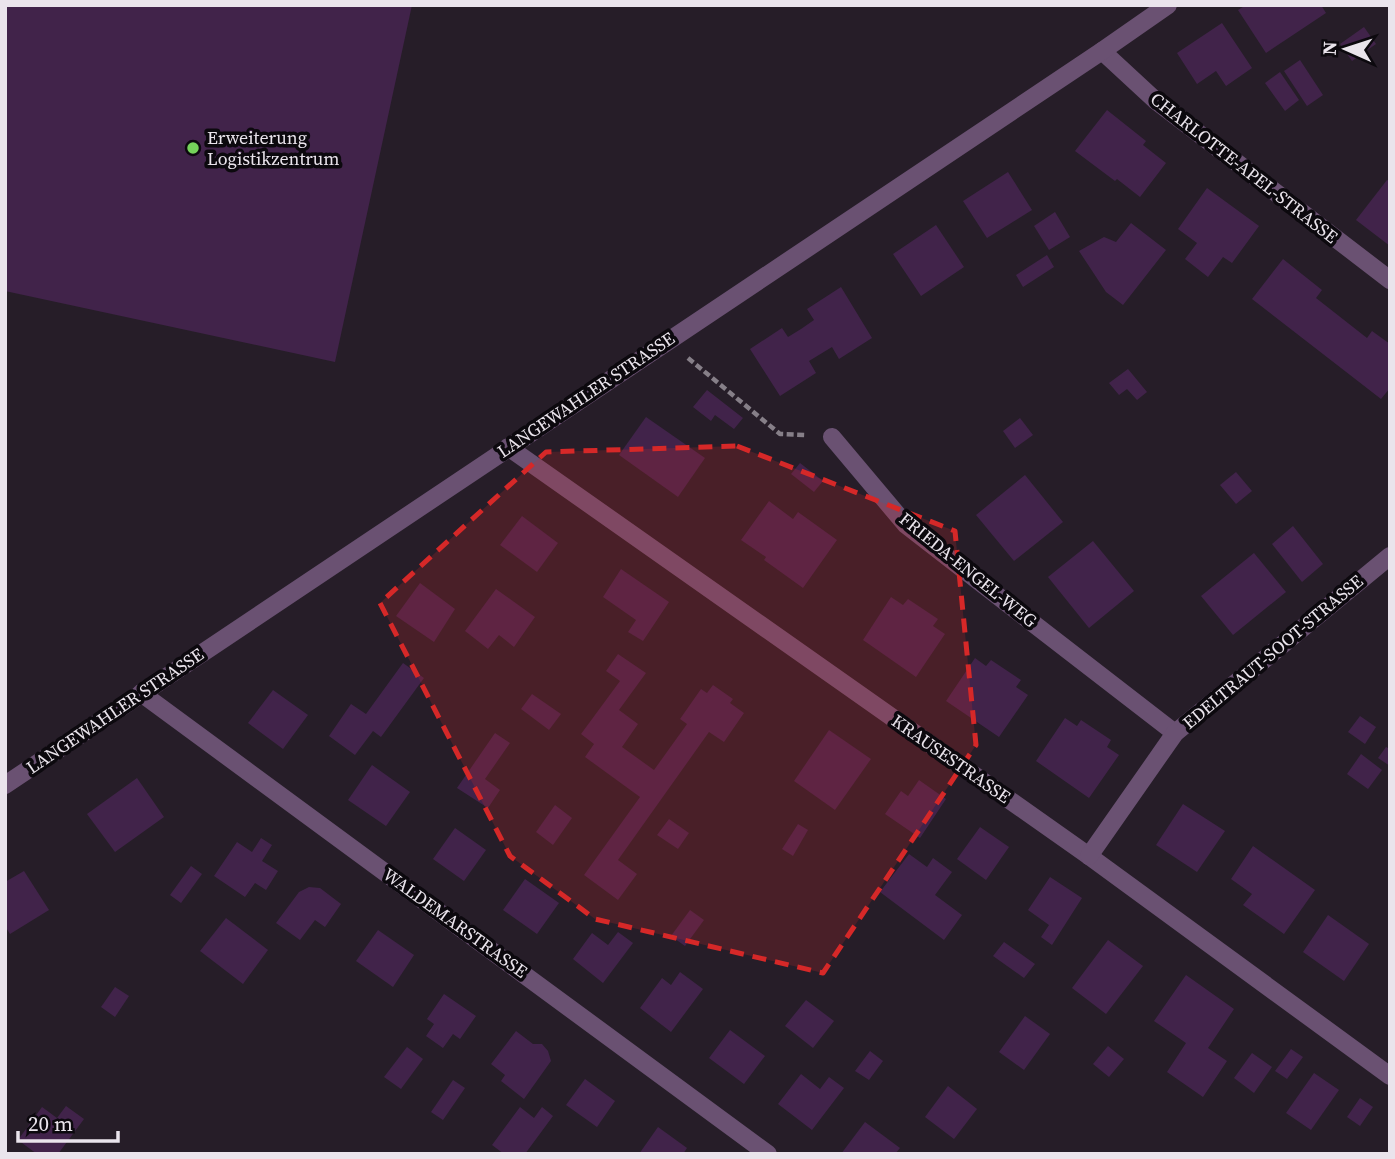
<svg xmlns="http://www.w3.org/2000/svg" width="1395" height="1159" font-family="'Source Serif 4',serif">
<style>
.building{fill:#41234a}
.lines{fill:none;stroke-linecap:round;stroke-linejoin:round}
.path{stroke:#867f88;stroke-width:4.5;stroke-dasharray:7 3.5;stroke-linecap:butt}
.minor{stroke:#6a5172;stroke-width:18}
.tertiary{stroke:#6a5172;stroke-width:18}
.marked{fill:#d62828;fill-opacity:0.2;stroke:#d62828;stroke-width:5;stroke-dasharray:14 9;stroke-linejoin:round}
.poi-dot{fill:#75d25b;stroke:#0c090e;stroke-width:2.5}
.labels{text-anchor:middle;stroke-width:7;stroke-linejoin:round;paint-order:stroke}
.poi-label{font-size:18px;fill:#eae4ec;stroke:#0c090e;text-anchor:start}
.street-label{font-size:18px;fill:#eae4ec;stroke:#0c090e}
</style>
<rect width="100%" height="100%" fill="#261d28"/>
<g class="building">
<polygon points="5,5 412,5 335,362 5,291"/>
<polygon points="1246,5 1321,5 1326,13 1266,53 1238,10"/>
<polygon points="1222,23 1252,68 1226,86 1216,71 1197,84 1177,53"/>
<polygon points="1364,27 1376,44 1352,61 1340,44"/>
<polygon points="1300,60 1323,95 1307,106 1284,71"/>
<polygon points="1280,72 1299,100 1285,111 1265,83"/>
<polygon points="1107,110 1146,141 1143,145 1166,163 1140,197 1117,179 1115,181 1075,151"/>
<polygon points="1008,172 1032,210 987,238 963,201"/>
<polygon points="1387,180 1390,181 1390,246 1356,220"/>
<polygon points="1207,188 1259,226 1232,263 1223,257 1208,277 1185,259 1197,243 1178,229"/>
<polygon points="1055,212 1070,237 1049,250 1034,226"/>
<polygon points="1131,223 1166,250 1123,305 1106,292 1079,251 1104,237 1116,242"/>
<polygon points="936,225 964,267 921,296 893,254"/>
<polygon points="1047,255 1054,267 1023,287 1016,275"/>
<polygon points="1283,259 1322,290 1316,298 1367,338 1372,331 1390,344 1390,388 1381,399 1252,299"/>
<polygon points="841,287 872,338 839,359 832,347 809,361 816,373 780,396 750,349 782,328 788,337 801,329 814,320 807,309"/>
<polygon points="1128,369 1147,392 1137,400 1127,389 1119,395 1109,383"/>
<polygon points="707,390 743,418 734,429 715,415 711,421 693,407"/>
<polygon points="646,417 705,458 678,497 619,455"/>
<polygon points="1020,418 1033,435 1015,448 1003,431"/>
<polygon points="800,463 823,481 814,492 791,474"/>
<polygon points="1236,472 1252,491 1236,504 1220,485"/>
<polygon points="1025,475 1063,522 1014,561 976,515"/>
<polygon points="769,501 793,519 798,512 837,540 803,588 764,560 766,557 741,540"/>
<polygon points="522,516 558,543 537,572 500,545"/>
<polygon points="1293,526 1323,564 1302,582 1272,544"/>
<polygon points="1093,541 1134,591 1089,628 1048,577"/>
<polygon points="1254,553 1286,592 1233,635 1201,596"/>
<polygon points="621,569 669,602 643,641 628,632 636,620 603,597"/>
<polygon points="420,583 455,609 434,642 396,616"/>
<polygon points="496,589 535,617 514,647 499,635 488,649 465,631"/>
<polygon points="891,597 903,605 908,599 938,619 933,626 945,634 916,677 863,640"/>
<polygon points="618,654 646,673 619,710 638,724 622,747 654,770 687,724 680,719 701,689 707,693 713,685 733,699 730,703 744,713 724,742 709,732 618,860 637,874 618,900 584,875 640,797 585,757 594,744 581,734 620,681 606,671"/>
<polygon points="975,658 986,666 991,660 1021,680 1016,687 1028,695 999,737 946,701"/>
<polygon points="403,663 424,678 381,737 373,731 355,755 329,736 351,704 366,714"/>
<polygon points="273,690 308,715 283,749 248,723"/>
<polygon points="532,694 561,714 549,730 521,709"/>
<polygon points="1360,716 1376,727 1365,744 1348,732"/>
<polygon points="1065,718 1077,726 1081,720 1111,740 1107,747 1119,755 1089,798 1036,761"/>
<polygon points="829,730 871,759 835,810 794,781"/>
<polygon points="495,733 510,743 485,779 500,790 488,808 457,788"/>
<polygon points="1386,747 1390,749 1390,766 1378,758"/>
<polygon points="1361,754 1382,770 1368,789 1347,774"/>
<polygon points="372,765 410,792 386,826 348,800"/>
<polygon points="137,778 164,817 115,852 87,814"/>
<polygon points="919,780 946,799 920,838 885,814 901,791 908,796"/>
<polygon points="1183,804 1225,831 1197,872 1156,845"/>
<polygon points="555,805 572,818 553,845 536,832"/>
<polygon points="669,819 689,833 678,849 657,835"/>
<polygon points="798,824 808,830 793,856 782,849"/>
<polygon points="980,827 1009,847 986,880 957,859"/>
<polygon points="455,828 486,850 464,881 433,859"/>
<polygon points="261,838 272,845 262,861 278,871 266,890 255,883 245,897 214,876 237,842 252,852"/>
<polygon points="1253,846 1315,890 1284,934 1243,905 1252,894 1231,879"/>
<polygon points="909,854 927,867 933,858 952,872 935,895 962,915 944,940 880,892"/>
<polygon points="191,866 202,874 181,903 170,895"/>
<polygon points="24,871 49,910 10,934 5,926 5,882"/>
<polygon points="1050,877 1082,898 1052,945 1041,937 1049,925 1028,910"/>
<polygon points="525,879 559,903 537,934 503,910"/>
<polygon points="309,887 320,888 341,904 325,927 315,920 300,940 276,923 299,892"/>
<polygon points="690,910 704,920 685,946 671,936"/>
<polygon points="1328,915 1369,944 1344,981 1303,952"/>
<polygon points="226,918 268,950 243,984 200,951"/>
<polygon points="378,930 414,955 393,987 356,961"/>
<polygon points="618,932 633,943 603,983 573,959 592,933 608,945"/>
<polygon points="1108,940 1143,966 1106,1014 1072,988"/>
<polygon points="1004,942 1035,964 1024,978 993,956"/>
<polygon points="680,972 703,989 671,1032 640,1008 662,978 671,985"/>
<polygon points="1186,975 1234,1009 1208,1048 1227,1061 1203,1097 1167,1072 1186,1043 1154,1021"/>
<polygon points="115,987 129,996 115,1017 101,1007"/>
<polygon points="444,994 476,1016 460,1039 453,1034 443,1048 426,1036 434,1024 427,1019"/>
<polygon points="806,1000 834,1021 813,1048 785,1026"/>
<polygon points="1025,1016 1050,1034 1024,1070 999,1052"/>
<polygon points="730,1030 765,1056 744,1084 709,1058"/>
<polygon points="516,1031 533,1044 542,1044 548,1051 551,1061 524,1099 501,1081 505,1075 491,1064"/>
<polygon points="1108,1046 1124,1059 1109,1077 1093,1064"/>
<polygon points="407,1047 423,1059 401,1089 384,1077"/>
<polygon points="1291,1049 1303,1057 1287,1079 1275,1071"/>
<polygon points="870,1051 883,1061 869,1080 855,1071"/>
<polygon points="1252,1053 1272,1067 1254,1093 1234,1078"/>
<polygon points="1314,1073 1339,1090 1311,1130 1286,1113"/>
<polygon points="801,1074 820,1089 829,1077 844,1088 812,1130 778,1104"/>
<polygon points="585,1079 615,1101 597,1127 566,1105"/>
<polygon points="453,1080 465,1088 443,1120 431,1112"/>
<polygon points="948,1086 977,1109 954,1139 925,1117"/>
<polygon points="1360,1098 1373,1107 1360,1126 1347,1117"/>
<polygon points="66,1106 84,1119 58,1154 37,1154 18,1140 42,1107 57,1118"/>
<polygon points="520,1107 534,1118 542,1107 553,1116 525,1154 504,1154 492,1145"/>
<polygon points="865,1122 900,1148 895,1154 841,1154"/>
<polygon points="658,1127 687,1148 683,1154 639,1154"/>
</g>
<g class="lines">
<polyline class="path" points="688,358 780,434 806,435"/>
<g class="minor">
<polyline points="1102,51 1155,100 1390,280"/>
<polyline points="832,437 906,525 1175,733"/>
<polyline points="508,447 1089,856 1390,1076"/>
<polyline points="141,693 768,1154"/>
<polyline points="1089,856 1175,733 1390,556"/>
</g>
<polyline class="tertiary" points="5,785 1102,51 1168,5"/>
</g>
<path class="marked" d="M737,446L955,531L976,745L823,973L595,919L510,856L380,603L546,452Z"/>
<circle class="poi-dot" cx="193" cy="148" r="7"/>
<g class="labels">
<g class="poi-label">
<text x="207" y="144">Erweiterung<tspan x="207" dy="21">Logistikzentrum</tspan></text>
</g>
<g class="street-label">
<text transform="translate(1244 168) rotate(38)" y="6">CHARLOTTE-APEL-STRASSE</text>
<text transform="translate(586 395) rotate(-34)" y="6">LANGEWAHLER STRASSE</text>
<text transform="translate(968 570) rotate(39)" y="6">FRIEDA-ENGEL-WEG</text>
<text transform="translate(1273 652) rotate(-40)" y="6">EDELTRAUT-SOOT-STRASSE</text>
<text transform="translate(115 711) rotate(-34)" y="6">LANGEWAHLER STRASSE</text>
<text transform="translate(951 759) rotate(35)" y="6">KRAUSESTRASSE</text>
<text transform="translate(455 923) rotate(36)" y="6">WALDEMARSTRASSE</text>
</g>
</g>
<rect width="1395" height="1159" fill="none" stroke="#eae4ec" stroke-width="14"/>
<g transform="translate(1346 49) rotate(273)" stroke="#0c090e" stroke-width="5" paint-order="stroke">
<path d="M0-5L12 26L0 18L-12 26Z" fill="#eae4ec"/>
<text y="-10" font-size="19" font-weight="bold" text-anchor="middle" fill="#eae4ec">N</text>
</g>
<path d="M18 1131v10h100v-10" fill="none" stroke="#eae4ec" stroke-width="3.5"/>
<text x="28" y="1131" font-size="21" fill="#eae4ec" stroke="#0c090e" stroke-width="5" paint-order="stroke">20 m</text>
</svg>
